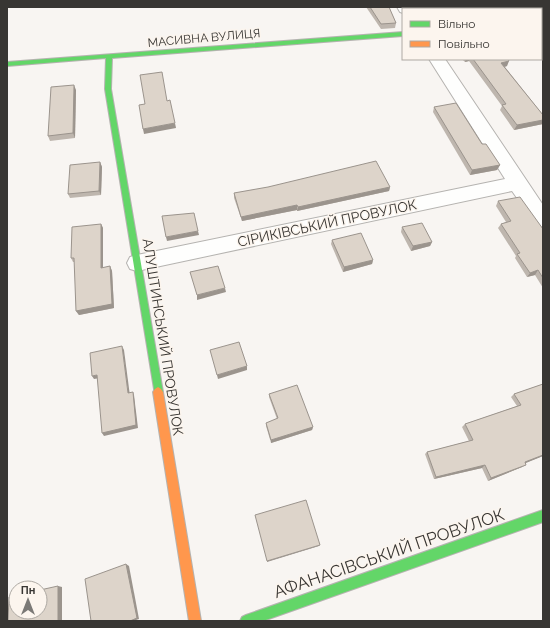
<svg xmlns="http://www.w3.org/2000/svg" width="550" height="628" font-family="Raleway,sans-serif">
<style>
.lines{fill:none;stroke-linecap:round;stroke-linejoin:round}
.street-casing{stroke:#b5b3b0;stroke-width:2}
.fast-casing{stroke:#b5b3b0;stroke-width:2}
.slow-casing{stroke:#b5b3b0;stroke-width:2}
.street{fill:#fefefd;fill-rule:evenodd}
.fast{fill:#63d668;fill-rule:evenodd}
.slow{fill:#ff974d;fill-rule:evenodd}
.wall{fill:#beb6ae}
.shaded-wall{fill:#9b948d}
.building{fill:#ddd4ca;stroke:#9b948d}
.labels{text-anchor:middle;stroke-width:3;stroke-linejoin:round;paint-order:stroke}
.far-street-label{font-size:12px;fill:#383633;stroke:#fcf5ee}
.street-label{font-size:14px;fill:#383633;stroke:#fcf5ee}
.near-street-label{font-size:17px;fill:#383633;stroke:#fcf5ee}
</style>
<rect width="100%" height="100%" fill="#f8f5f2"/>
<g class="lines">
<g class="street-casing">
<g id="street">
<polygon points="397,7 411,7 412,9 403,9 403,13 400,12"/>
<polygon points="429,59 445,59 543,205 543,228 536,225 512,191 137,271 130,269 127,263 130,257 137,255 505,179"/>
</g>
</g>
<g class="fast-casing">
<g id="fast">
<polygon points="403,32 403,36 112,58 111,89 163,392 161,395 158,397 155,395 105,89 106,58 7,66 7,62"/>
<polygon points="543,510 543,522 263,621 240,621 242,617 246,615"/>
</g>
</g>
<g class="slow-casing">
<polygon id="slow" points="158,387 161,389 163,392 201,621 189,621 153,392 155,389"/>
</g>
<use href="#street" class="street"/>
<use href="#fast" class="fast"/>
<use href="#slow" class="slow"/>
</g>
<g class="wall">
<polygon points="366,7 389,7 396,23 395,28 381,29"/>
<polygon points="462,59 508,59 507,66 505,67 543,115 543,124 514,130 500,110 502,106 469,61 465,62"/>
<polygon points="76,90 75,138 50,141 48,136"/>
<polygon points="434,107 482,144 500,165 497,170 470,175 433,112"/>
<polygon points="100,162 102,167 101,195 70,198 68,194"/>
<polygon points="390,187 389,191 297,211 297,210 242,221 234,198 234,193"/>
<polygon points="498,201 543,229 543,288 535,275 527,277 515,258 516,256 498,228 501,224 506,222 496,206"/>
<polygon points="101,224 103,228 103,268 110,266 112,271 114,308 79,315 76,311 75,262 73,262 71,258"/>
<polygon points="402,227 432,242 430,246 411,251 401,232"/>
<polygon points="332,240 373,260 372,264 343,272 331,244"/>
<polygon points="543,384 543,456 525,463 522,467 488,481 482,468 434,479 425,454 427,452 469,441 462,427 465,424 517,406 511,397 514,394"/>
<polygon points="269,394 313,427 312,430 271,443 266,426 266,423 277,419 269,397"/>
</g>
<g class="shaded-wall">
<polygon points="466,59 470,59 469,61 465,62"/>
<polygon points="509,61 507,66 499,68 501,63"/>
<polygon points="74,85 76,90 75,138 73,133"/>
<polygon points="543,120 543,124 514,130 517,125"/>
<polygon points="175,123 176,128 144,134 143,129"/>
<polygon points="100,162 102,167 101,195 99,191"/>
<polygon points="500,165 497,170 470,175 472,170"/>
<polygon points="390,187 389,191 297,211 298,207"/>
<polygon points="297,205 297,210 242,221 241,217"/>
<polygon points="101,224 103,228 103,272 101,268"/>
<polygon points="198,231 199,235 167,241 166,237"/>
<polygon points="432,242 430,246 411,251 413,246"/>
<polygon points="373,260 372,264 343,272 344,267"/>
<polygon points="110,266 112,271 114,308 79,315 76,311"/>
<polygon points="538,270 535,275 527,277 530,273"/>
<polygon points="225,288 226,292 197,300 197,295"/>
<polygon points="122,346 124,350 130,396 128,393"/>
<polygon points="247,366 247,370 218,379 217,375"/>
<polygon points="97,375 100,378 94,379 92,376"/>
<polygon points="133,392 134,395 138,428 104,436 102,433"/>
<polygon points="313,427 312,430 271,443 271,440"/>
<polygon points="543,455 543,456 521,465 525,462"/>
<polygon points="485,465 482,468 434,479 436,477"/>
<polygon points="526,465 522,467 488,481 491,478"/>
<polygon points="320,545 319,546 267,562 267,561"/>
<polygon points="126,564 129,566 139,619 133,621 130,621"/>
<polygon points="58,586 62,587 62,621 58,621"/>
</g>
<g class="building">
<polygon points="370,7 389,7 396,23 381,24"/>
<polygon points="473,59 508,59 509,61 501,63 543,115 543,120 517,125 502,105 506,104"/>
<polygon points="162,72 167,101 170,100 175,123 143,129 139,105 145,104 140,75"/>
<polygon points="74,85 73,133 48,136 51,87"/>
<polygon points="456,103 482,144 486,144 500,165 472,170 434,107"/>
<polygon points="376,161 390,187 298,207 297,205 241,217 234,193 268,187"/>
<polygon points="100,162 99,191 68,194 70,165"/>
<polygon points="520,197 543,229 543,278 538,270 530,273 517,254 520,253 501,224 511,221 498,201"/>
<polygon points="194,213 198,231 166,237 162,216"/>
<polygon points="422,223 432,242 413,246 402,227"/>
<polygon points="101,224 101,268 110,266 112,304 76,311 74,258 71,258 72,227"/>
<polygon points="361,233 373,260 344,267 332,240"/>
<polygon points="218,266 225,288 197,295 190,272"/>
<polygon points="239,342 247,366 217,375 210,350"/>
<polygon points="122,346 128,393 133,392 136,425 102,433 97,375 92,376 90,353"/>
<polygon points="543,384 543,455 525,462 526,465 491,478 485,465 436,477 427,452 473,440 465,424 521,405 514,394"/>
<polygon points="297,385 313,427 271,440 266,423 278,418 269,394"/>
<polygon points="306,500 320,545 267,561 255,515"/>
<polygon points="126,564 137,618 130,621 91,621 85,579"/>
<polygon points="58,586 58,621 8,621 9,597 16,596 16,612 40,612 40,590"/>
</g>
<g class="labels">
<g class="far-street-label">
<text transform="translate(204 38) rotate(-5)" y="4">МАСИВНА ВУЛИЦЯ</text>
</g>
<g class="street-label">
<text transform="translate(327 223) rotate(-12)" y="5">СІРИКІВСЬКИЙ ПРОВУЛОК</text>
<text transform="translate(163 337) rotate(81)" y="5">АЛУШТИНСЬКИЙ ПРОВУЛОК</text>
</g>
<g class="near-street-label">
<text transform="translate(389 553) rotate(-19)" y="6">АФАНАСІВСЬКИЙ ПРОВУЛОК</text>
</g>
</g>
<rect width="550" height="628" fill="none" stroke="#383633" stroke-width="16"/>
<rect x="402" y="8" width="140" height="52" fill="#fcf5ee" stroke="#aea9a3"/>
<rect x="410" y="21" width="20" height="6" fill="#63d668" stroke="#aea9a3"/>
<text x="438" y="28" font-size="12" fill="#383633">Вільно</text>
<rect x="410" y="41" width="20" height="6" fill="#ff974d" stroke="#aea9a3"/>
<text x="438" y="48" font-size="12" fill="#383633">Повільно</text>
<g transform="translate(28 600)"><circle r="19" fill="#fcf5ee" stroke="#aea9a3"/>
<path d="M0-3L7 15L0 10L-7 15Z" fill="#7b7976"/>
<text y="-6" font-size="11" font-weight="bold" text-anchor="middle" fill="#383633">Пн</text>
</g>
</svg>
